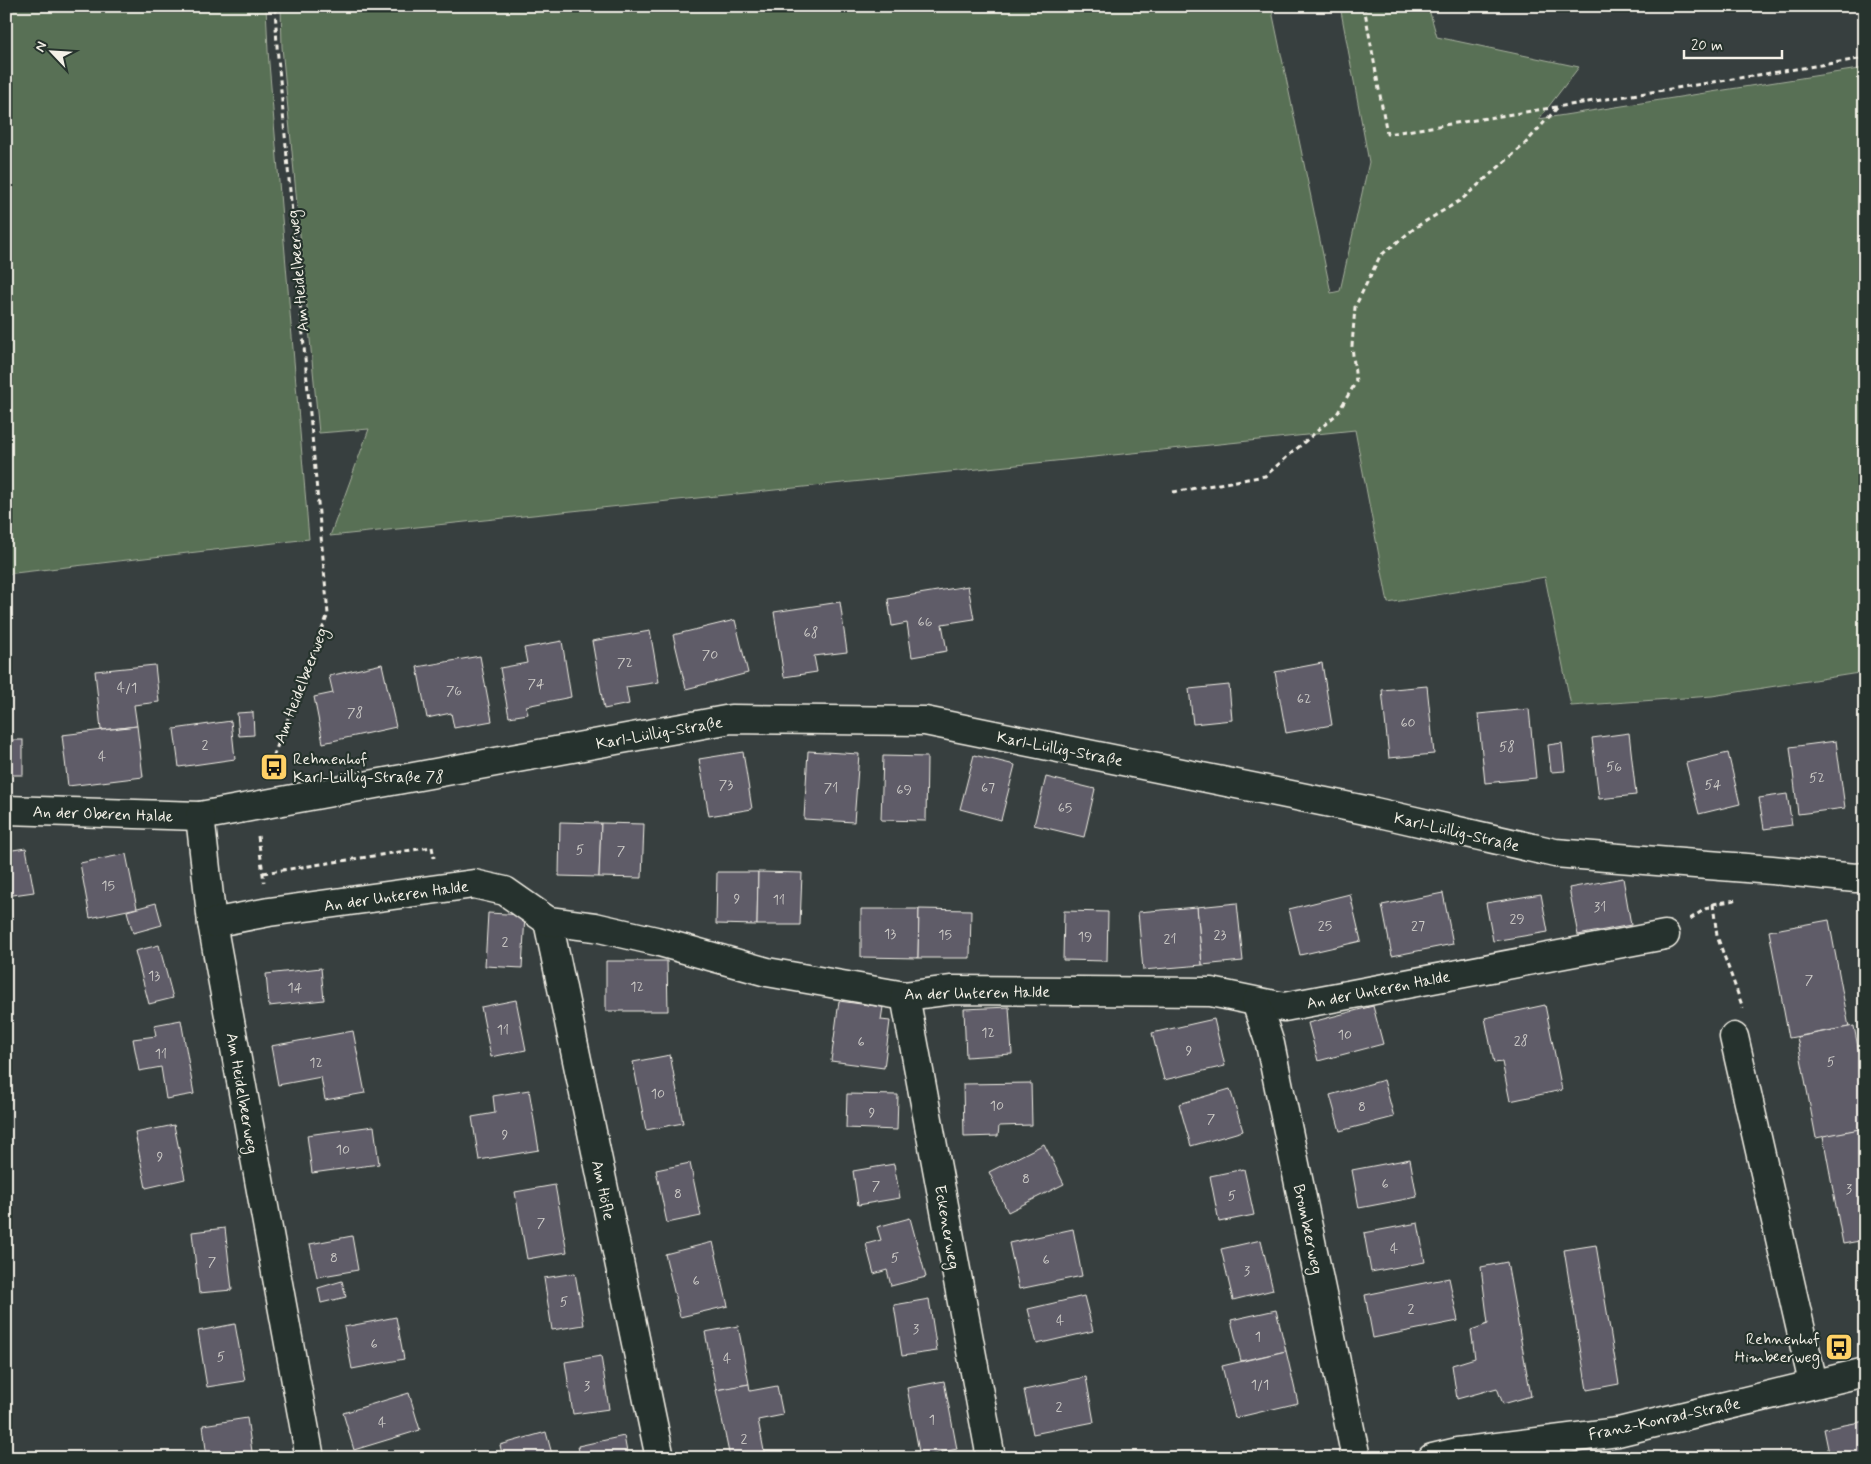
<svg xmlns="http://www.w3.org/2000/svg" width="1871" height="1464" font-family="Mynerve,sans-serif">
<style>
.green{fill:#586f54;stroke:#a6b09e}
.building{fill:#5e5c68;stroke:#f4f1e8}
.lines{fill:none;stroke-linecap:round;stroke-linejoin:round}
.minor-casing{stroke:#f4f1e8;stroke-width:31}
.path{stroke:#f4f1e8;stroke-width:3;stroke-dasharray:5 4;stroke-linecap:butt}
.minor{stroke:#26332d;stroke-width:28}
.labels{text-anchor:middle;stroke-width:4.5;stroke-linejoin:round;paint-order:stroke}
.number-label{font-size:14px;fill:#ceccc8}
.street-label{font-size:16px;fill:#f4f1e8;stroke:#26332d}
.poi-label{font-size:16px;fill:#f4f1e8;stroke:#26332d;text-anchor:start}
</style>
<rect width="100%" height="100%" fill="#373f3f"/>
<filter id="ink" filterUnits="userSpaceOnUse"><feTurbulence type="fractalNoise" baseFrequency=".02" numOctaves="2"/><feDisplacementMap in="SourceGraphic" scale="10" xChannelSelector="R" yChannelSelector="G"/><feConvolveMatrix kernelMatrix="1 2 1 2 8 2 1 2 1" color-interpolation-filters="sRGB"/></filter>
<g filter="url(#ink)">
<g class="green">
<polygon points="6,6 266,6 268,51 309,539 6,574"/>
<polygon points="281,6 1271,6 1331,293 1340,291 1369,162 1340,6 1428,6 1437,37 1579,67 1539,119 1865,68 1865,672 1712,696 1571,706 1545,577 1388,603 1355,430 330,536 369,429 319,433 282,47"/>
</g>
<g class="building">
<polygon points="968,586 974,619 942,624 947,651 912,657 907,623 892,626 888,599"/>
<polygon points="840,602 847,652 814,656 817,672 784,677 774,612"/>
<polygon points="735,620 748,673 686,689 673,635"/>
<polygon points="650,631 659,682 626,687 629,704 604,709 592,641"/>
<polygon points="562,641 571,697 526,706 528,714 509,717 500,668 527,663 524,648"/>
<polygon points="480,656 492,721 454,728 451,713 427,718 417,667"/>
<polygon points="1322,663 1332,725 1286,733 1275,672"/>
<polygon points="382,664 396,727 323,743 314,697 333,693 329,676"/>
<polygon points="155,665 159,702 134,705 137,726 101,730 95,671"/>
<polygon points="1229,685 1232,720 1193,724 1189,689"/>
<polygon points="1427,686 1434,754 1389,758 1382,690"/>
<polygon points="1529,709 1536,778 1485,783 1478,714"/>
<polygon points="253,712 254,735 239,736 237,713"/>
<polygon points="231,721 235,759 179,767 174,729"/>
<polygon points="137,726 143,777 68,786 62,735"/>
<polygon points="1629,733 1636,795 1599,799 1592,738"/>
<rect x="6" y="740" width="17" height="35"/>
<polygon points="1836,741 1845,808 1798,814 1790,747"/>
<polygon points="1562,743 1565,771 1551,772 1548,745"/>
<polygon points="808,751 859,754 854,822 804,819"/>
<polygon points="743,752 752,809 709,816 699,759"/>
<polygon points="1728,753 1740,804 1699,814 1686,763"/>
<polygon points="974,755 1015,765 1001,820 960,809"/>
<polygon points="883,756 927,757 926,821 881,820"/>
<polygon points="1046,777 1095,789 1084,837 1034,825"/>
<polygon points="1787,794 1792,825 1764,829 1759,798"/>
<polygon points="560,822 601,823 599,877 559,876"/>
<polygon points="601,823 644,824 642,878 599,877"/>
<polygon points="26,848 34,892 6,896 6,851"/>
<polygon points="126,854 137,908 90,918 80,863"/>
<polygon points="717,872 758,872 757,925 716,924"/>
<polygon points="758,872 802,873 800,925 757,925"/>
<polygon points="1623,878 1631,925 1578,935 1569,888"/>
<polygon points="1443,893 1453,944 1392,956 1382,905"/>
<polygon points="1350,894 1361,941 1300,955 1289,909"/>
<polygon points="1541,894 1548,932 1493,941 1486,903"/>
<polygon points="156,903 162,925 133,933 127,911"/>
<polygon points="1237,903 1243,961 1202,965 1197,907"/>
<polygon points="1197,907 1202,965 1143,970 1138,912"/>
<polygon points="861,909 919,909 918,958 861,957"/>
<polygon points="919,909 971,910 970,958 918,958"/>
<polygon points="1064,911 1108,912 1107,961 1063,960"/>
<polygon points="488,913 525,915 522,968 485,966"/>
<polygon points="1829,920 1849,1027 1789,1038 1769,931"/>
<polygon points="159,945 173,998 149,1004 135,951"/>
<polygon points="606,961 667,961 668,1011 606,1011"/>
<polygon points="321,968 324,1000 269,1006 266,974"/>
<polygon points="516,1000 526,1050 491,1057 481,1007"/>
<polygon points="839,1001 883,1007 881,1020 890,1021 884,1068 831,1061"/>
<polygon points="1545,1005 1562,1090 1510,1101 1502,1062 1494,1063 1485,1018"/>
<polygon points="1373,1006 1383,1044 1318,1061 1308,1023"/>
<polygon points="1009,1007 1012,1054 966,1057 964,1009"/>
<polygon points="1214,1019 1225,1066 1164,1080 1152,1033"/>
<polygon points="181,1020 194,1094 166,1099 161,1067 139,1071 133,1039 156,1036 154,1025"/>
<polygon points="1854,1026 1865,1085 1865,1128 1816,1138 1797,1037"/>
<polygon points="353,1031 365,1093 325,1100 321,1077 278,1085 271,1046"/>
<polygon points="670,1055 683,1123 646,1130 633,1062"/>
<polygon points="1384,1080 1394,1117 1340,1131 1330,1095"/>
<polygon points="1031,1083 1032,1125 999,1126 998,1136 964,1137 963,1084"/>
<polygon points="1230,1089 1243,1131 1191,1146 1179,1104"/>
<polygon points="529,1090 539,1150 479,1160 472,1117 495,1113 493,1096"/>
<polygon points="847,1094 898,1095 897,1130 846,1128"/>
<polygon points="174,1125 185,1179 146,1188 135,1133"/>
<polygon points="374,1126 379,1164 312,1173 307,1135"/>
<polygon points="1865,1128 1865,1240 1843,1244 1823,1136"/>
<polygon points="1044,1144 1064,1184 1008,1212 989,1172"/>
<polygon points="1410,1159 1417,1197 1359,1208 1352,1170"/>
<polygon points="690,1163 701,1216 667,1223 656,1170"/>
<polygon points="894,1164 900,1198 858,1205 853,1171"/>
<polygon points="1244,1169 1254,1215 1219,1222 1210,1176"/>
<polygon points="555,1185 567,1252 527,1259 515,1192"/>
<polygon points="910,1218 926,1277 891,1286 887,1270 874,1274 866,1244 881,1240 877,1227"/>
<polygon points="1418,1223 1425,1262 1371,1272 1364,1233"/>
<polygon points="225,1228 232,1290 199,1293 192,1232"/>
<polygon points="1073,1229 1082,1276 1019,1289 1009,1243"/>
<polygon points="352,1236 358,1270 317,1277 310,1244"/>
<polygon points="1261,1240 1273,1290 1233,1300 1221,1249"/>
<polygon points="713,1242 728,1306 680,1317 665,1254"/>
<polygon points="1596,1245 1619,1384 1587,1390 1564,1250"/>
<polygon points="1507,1262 1531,1396 1503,1404 1497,1388 1457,1399 1452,1365 1475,1358 1471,1330 1488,1324 1481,1267"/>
<polygon points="575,1273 584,1325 552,1330 544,1278"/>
<polygon points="1449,1278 1458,1321 1373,1338 1365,1295"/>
<polygon points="342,1281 346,1297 321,1303 318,1288"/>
<polygon points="1084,1296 1093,1331 1037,1344 1028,1309"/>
<polygon points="929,1299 937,1351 902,1356 894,1305"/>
<polygon points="1276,1310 1286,1351 1241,1361 1231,1320"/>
<polygon points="396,1317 404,1359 352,1369 344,1327"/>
<polygon points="235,1324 245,1381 207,1387 198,1331"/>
<polygon points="738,1326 749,1384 716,1390 705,1332"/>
<polygon points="1286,1351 1298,1403 1235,1418 1222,1366"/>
<polygon points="601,1356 609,1409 573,1414 565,1362"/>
<polygon points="1086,1377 1094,1422 1033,1434 1024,1390"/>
<polygon points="944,1381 957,1449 920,1457 907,1388"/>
<polygon points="749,1384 750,1391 777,1386 783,1415 758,1420 765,1456 730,1458 716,1390"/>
<polygon points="409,1393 420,1430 354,1450 343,1413"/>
<polygon points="247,1418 253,1458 207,1458 203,1425"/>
<polygon points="1865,1421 1865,1458 1830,1458 1824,1429"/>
<polygon points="546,1432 553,1458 503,1458 500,1445"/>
<polygon points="624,1436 628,1458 580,1458 578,1446"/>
</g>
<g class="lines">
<g class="minor-casing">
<g id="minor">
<polyline points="6,810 200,816 731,719 925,721 1375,812 1555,853 1772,870 1856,878 1865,877"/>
<polyline points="200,816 212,923 310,1458"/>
<polyline points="548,921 660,1458"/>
<polyline points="212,923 269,912 474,884 505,891 548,921 595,927 656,941 767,972 905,996 952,990 1211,992 1284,1007 1665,935"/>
<polyline points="905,996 991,1458"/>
<polyline points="1256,1002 1270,1044 1356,1458"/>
<polyline points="1734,1037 1813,1383"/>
<polyline points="1432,1458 1457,1452 1618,1432 1865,1372"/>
</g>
</g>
<g class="path">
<polyline points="1364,6 1387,134 1865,58"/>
<polyline points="1173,492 1265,476 1337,414 1356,382 1352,346 1355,307 1380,256 1416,227 1461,200 1524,145 1557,108"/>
<polyline points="267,773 328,614 277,46 275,6"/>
<polyline points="258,836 264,882"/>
<polyline points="263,873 432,847 434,858"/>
<polyline points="1713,904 1717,936 1743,1008"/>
<polyline points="1690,919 1713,904 1736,900"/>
</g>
<use href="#minor" class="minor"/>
</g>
</g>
<defs>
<g id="bus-square" transform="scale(1.4375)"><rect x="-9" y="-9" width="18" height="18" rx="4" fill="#ffd166" stroke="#26332d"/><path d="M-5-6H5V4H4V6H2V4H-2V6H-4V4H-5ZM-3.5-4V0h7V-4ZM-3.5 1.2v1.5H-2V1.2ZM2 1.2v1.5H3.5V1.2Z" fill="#111"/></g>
</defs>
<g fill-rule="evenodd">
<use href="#bus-square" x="274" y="767"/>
<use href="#bus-square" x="1839" y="1347"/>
</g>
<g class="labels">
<g class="number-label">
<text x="925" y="626">66</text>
<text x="811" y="637">68</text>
<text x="710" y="659">70</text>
<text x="625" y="667">72</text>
<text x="536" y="688">74</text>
<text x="127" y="692">4/1</text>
<text x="454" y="695">76</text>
<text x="1304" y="703">62</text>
<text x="355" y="717">78</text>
<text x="1408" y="727">60</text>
<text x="205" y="749">2</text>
<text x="1507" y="751">58</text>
<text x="102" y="761">4</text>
<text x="1614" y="771">56</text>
<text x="1817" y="782">52</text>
<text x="726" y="789">73</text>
<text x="1713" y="789">54</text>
<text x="831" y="792">71</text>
<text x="988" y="792">67</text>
<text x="904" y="794">69</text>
<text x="1065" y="812">65</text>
<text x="580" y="854">5</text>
<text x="621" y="855">7</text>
<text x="108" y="890">15</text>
<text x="737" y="903">9</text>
<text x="779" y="904">11</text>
<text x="1600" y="911">31</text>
<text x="1517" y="923">29</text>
<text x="1325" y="930">25</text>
<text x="1418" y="930">27</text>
<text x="890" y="938">13</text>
<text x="945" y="939">15</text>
<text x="1220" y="939">23</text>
<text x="1085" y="941">19</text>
<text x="1170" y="943">21</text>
<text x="505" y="946">2</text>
<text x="154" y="980">13</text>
<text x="1809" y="984">7</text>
<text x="637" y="991">12</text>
<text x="295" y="992">14</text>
<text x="503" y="1034">11</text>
<text x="988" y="1037">12</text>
<text x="1345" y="1039">10</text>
<text x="1521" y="1045">28</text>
<text x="861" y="1046">6</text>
<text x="1189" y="1055">9</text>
<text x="161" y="1058">11</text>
<text x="1831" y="1066">5</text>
<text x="316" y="1067">12</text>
<text x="658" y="1098">10</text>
<text x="997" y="1110">10</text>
<text x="1362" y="1111">8</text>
<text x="872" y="1117">9</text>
<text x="1211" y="1123">7</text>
<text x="505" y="1139">9</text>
<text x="343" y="1154">10</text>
<text x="160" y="1161">9</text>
<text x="1026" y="1183">8</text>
<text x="1385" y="1188">6</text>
<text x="876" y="1190">7</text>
<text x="1849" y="1193">3</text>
<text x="678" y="1198">8</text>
<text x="1232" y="1200">5</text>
<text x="541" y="1227">7</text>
<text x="1394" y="1253">4</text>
<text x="334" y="1262">8</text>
<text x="895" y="1262">5</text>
<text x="1046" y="1264">6</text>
<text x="212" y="1266">7</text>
<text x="1247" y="1275">3</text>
<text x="696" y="1285">6</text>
<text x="564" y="1306">5</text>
<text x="1411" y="1313">2</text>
<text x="1060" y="1325">4</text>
<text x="916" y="1333">3</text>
<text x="1258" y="1341">1</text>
<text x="374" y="1348">6</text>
<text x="221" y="1361">5</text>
<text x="727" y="1363">4</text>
<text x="1260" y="1389">1/1</text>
<text x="587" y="1390">3</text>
<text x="1059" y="1411">2</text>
<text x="932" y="1424">1</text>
<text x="382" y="1427">4</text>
<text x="744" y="1443">2</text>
</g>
<g class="street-label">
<text transform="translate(297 271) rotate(-95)" y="6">Am Heidelbeerweg</text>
<text transform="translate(300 685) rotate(-69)" y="6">Am Heidelbeerweg</text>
<text transform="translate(659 732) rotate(-10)" y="6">Karl-Lüllig-Straße</text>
<text transform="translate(1060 748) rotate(11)" y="6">Karl-Lüllig-Straße</text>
<text transform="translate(103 813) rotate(2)" y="6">An der Oberen Halde</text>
<text transform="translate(1457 831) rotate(13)" y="6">Karl-Lüllig-Straße</text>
<text transform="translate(396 895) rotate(-8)" y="6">An der Unteren Halde</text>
<text transform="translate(1378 989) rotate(-11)" y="6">An der Unteren Halde</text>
<text transform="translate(977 992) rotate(-1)" y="6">An der Unteren Halde</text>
<text transform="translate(243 1093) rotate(80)" y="6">Am Heidelbeerweg</text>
<text transform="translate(604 1190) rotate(78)" y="6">Am Höfle</text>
<text transform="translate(948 1227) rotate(80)" y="6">Eckenerweg</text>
<text transform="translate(1309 1229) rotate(78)" y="6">Brombeerweg</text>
<text transform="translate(1664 1418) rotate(-12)" y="6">Franz-Konrad-Straße</text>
</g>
<g class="poi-label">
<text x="293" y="764">Rehnenhof<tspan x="293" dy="18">Karl-Lüllig-Straße 78</tspan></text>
<text x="1820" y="1344" text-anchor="end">Rehnenhof<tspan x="1820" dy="18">Himbeerweg</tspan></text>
</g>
</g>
<rect width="1871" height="1464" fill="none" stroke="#26332d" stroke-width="25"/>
<rect x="12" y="12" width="1846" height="1439" fill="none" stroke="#f4f1e8" stroke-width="2" filter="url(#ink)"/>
<g transform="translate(52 52) rotate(295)" stroke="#26332d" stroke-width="4" paint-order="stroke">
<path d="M0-4L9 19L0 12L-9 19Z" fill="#f4f1e8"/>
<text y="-8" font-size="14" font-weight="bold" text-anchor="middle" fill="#f4f1e8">N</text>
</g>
<path d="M1684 50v8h98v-8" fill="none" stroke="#f4f1e8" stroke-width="2.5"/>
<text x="1691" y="50" font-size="15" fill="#f4f1e8" stroke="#26332d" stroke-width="4" paint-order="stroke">20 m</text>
</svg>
